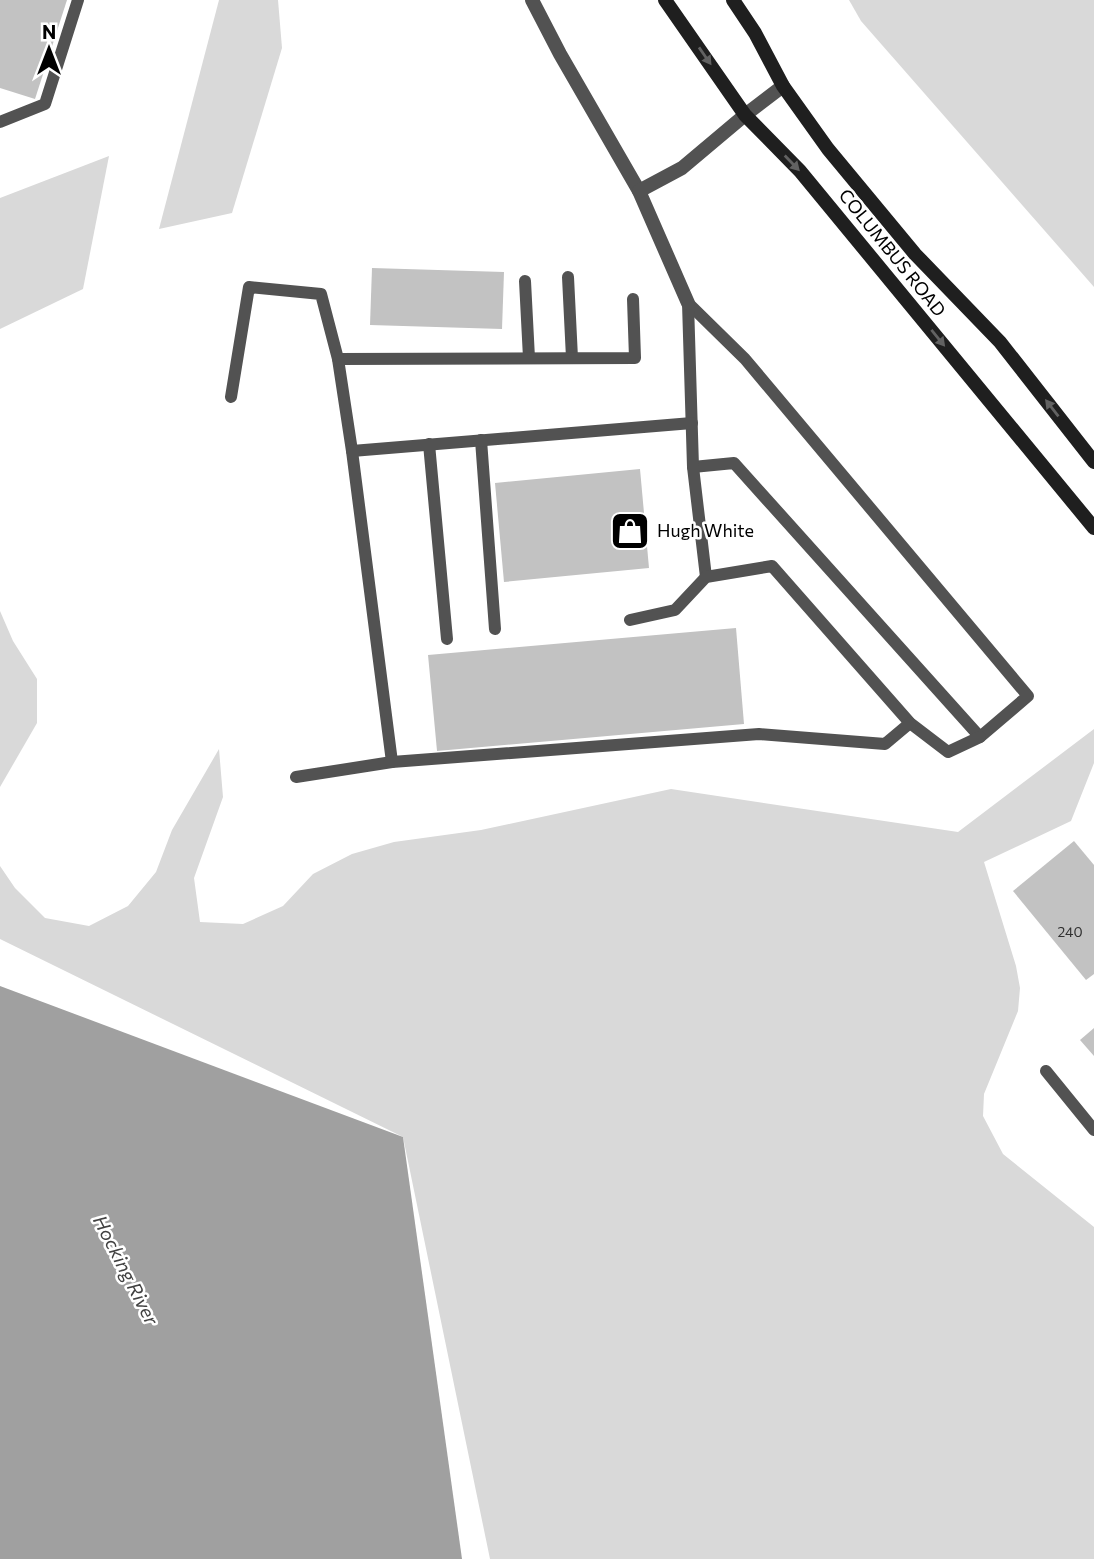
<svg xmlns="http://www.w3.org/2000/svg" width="1094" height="1559" font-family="Commissioner,sans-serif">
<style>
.green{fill:#d9d9d9}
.water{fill:#a0a0a0}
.building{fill:#c2c2c2}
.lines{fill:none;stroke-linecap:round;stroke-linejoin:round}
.lane{stroke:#525252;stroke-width:12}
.street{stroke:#525252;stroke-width:14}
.secondary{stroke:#1f1f1f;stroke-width:14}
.oneway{fill:#626262}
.labels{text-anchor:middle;stroke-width:5;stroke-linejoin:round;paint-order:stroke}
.number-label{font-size:14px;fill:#303030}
.street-label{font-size:18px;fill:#000;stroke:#fff}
.poi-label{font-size:18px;fill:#000;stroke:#fff;text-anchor:start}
.water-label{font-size:19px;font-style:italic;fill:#414141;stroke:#fff}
</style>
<rect width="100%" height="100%" fill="#fff"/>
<g class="green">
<polygon points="219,0 278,0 282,48 232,213 159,229"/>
<polygon points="849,0 1094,0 1094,287 861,21"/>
<polygon points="109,156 83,289 0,329 0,198"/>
<polygon points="0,611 13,641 37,679 37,723 0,787"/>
<polygon points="1094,729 1094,763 1071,821 984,862 1016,966 1020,988 1018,1011 984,1094 983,1116 1003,1154 1094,1227 1094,1559 490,1559 403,1137 0,939 0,866 15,888 45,918 89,926 128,906 156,872 172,830 219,749 223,797 194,878 200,922 243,924 283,906 313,874 352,854 394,842 481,830 671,789 958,832"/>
</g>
<polygon class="water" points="0,986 403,1137 462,1559 0,1559"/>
<g class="building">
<polygon points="0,0 67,0 35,99 0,88"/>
<polygon points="372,268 504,272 502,329 370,325"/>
<polygon points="640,469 649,568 504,582 495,483"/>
<polygon points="736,628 744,724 437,751 428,655"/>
<polygon points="1074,841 1094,865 1094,974 1086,980 1013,891"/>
<polygon points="1094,1028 1094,1056 1080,1040"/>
</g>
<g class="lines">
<g class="lane">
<polyline points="0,122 45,104 78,0"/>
<polyline points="568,277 572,358"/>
<polyline points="525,281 529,358"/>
<polyline points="688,303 745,359 1028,696 980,737 734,463 693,467"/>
<polyline points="688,303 693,467 706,577"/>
<polyline points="338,359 635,358 633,299"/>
<polyline points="231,397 249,287 321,294 338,359 352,451"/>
<polyline points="481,440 495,629"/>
<polyline points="429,444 447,639"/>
<polyline points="630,620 675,610 706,577 772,566 910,723 948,752 980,737"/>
<polyline points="392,762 352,451 692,423"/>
<polyline points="296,777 392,762 759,734 885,744 910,723"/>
<polyline points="1046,1071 1094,1130"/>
</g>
<g class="street">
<polyline points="532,0 560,54 639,191 688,303"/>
<polyline points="639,191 682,168 745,115 783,86"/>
</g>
<g class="secondary">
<polyline points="665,0 745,115 800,171 1094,528"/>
<polyline points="733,0 755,33 783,86 828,149 915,254 1000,342 1094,462"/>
</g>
</g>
<defs><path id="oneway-solid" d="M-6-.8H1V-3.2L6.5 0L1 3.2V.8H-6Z" transform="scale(1.75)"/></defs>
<g class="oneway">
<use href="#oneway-solid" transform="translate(705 56) rotate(55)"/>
<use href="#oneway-solid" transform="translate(792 163) rotate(46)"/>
<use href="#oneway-solid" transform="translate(938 338) rotate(51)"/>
<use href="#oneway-solid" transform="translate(1052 408) rotate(-128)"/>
</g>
<defs>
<g id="shop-square" transform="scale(2.0125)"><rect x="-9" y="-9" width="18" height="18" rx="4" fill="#000" stroke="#fff"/><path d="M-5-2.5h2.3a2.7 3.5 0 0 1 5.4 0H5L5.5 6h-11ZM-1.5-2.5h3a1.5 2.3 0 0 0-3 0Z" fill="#fff"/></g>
</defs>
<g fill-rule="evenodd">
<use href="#shop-square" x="630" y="531"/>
</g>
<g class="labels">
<g class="number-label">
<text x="1070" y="937">240</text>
</g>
<g class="street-label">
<text transform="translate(892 253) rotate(51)" y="6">COLUMBUS ROAD</text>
</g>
<g class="poi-label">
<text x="657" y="537">Hugh White</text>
</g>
<g class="water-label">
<text transform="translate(126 1270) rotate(63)" y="7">Hocking River</text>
</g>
</g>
<g transform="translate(49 49)" stroke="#ffffff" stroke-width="5" paint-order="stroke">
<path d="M0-5L12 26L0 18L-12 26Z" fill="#000000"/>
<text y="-10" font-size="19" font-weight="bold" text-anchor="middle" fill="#000000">N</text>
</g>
</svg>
